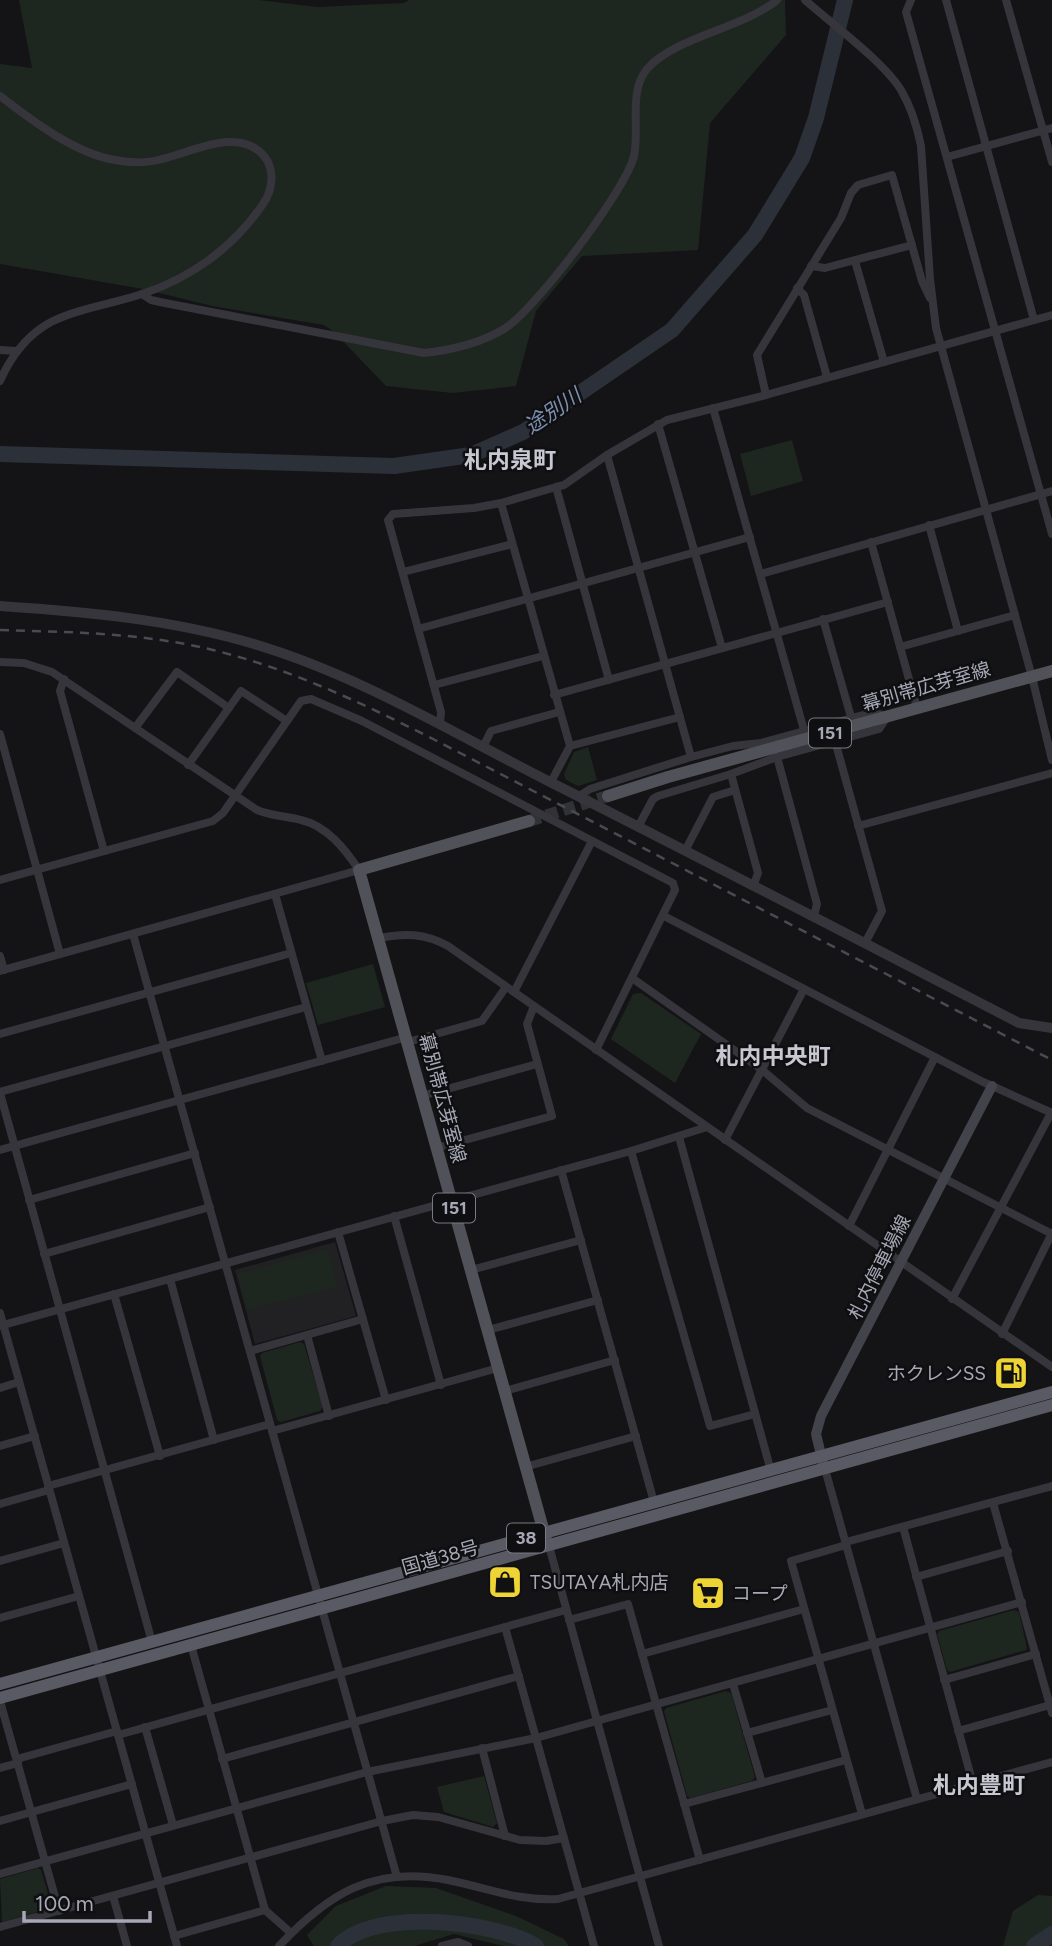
<svg xmlns="http://www.w3.org/2000/svg" width="1052" height="1946" font-family="Figtree,'Noto Sans JP',sans-serif">
<style>
.built{fill:#212023}
.green{fill:#1e2620}
.lines{fill:none;stroke-linecap:round;stroke-linejoin:round}
.river{stroke:#2b3039;stroke-width:16}
.primary-tunnel{stroke:#313236;stroke-width:12;stroke-dasharray:12 6;stroke-linecap:butt}
.minor{stroke:#35353b;stroke-width:8}
.tertiary{stroke:#35353b;stroke-width:10}
.secondary{stroke:#43444b;stroke-width:10}
.primary{stroke:#51515a;stroke-width:12}
.trunk{stroke:#595a63;stroke-width:12}
.rail{stroke:#4a4b52;stroke-width:2.5;stroke-dasharray:9 7;stroke-linecap:butt}
.labels{text-anchor:middle;stroke-width:5;stroke-linejoin:round;paint-order:stroke}
.shield{fill:#0f0f11;stroke:#797a84;stroke-width:2}
.shield-label{font-size:18px;font-weight:bold;fill:#a6a8b6}
.street-label{font-size:19px;fill:#a6a8b6;stroke:#0f0f11}
.poi-label{font-size:19px;fill:#a6a8b6;stroke:#0f0f11;text-anchor:start}
.water-label{font-size:21px;font-style:italic;fill:#7d8fb0;stroke:#0f0f11}
.quarter-label{font-size:23px;font-weight:bold;fill:#c7c8d2;stroke:#0f0f11}
</style>
<rect width="100%" height="100%" fill="#141416"/>
<polygon class="built" points="335,1242 356,1316 255,1344 235,1270"/>
<g class="green">
<polygon points="19,0 259,0 317,7 404,3 409,0 785,0 786,35 710,123 698,250 582,256 536,311 516,386 453,393 386,386 334,332 324,325 212,306 143,289 0,264 0,64 32,68"/>
<polygon points="792,440 803,481 751,496 740,454"/>
<polygon points="588,747 597,780 578,786 566,780 564,774 574,752"/>
<polygon points="373,964 385,1007 318,1025 306,983"/>
<polygon points="641,993 701,1034 675,1083 611,1039 633,994"/>
<polygon points="327,1249 338,1287 248,1310 237,1274"/>
<polygon points="300,1342 304,1344 323,1407 320,1411 281,1422 277,1420 260,1356 262,1353"/>
<polygon points="1014,1610 1019,1612 1027,1648 1026,1650 950,1672 947,1670 937,1634 939,1631"/>
<polygon points="726,1691 731,1693 755,1777 752,1781 690,1798 687,1796 664,1711 666,1708"/>
<polygon points="484,1776 497,1823 493,1827 444,1812 437,1787"/>
<polygon points="38,1868 41,1870 51,1904 50,1908 2,1922 0,1879"/>
<polygon points="386,1886 436,1888 516,1916 564,1939 569,1946 503,1946 454,1934 414,1946 314,1946 307,1935 336,1906"/>
<polygon points="1038,1895 1052,1896 1052,1946 1003,1946 1013,1911"/>
</g>
<g class="lines">
<g class="river">
<polyline points="0,454 394,466 471,455 523,432 672,330 755,235 802,158 816,118 845,0"/>
<path d="M338,1946C375,1907 494,1921 536,1946"/>
<polyline points="1034,1946 1052,1934"/>
</g>
<polyline class="primary-tunnel" points="529,821 608,796"/>
<g class="minor">
<path d="M805,0C832,24 883,61 901,90C911,107 917,126 921,146L930,279L936,328L1032,677L1052,760"/>
<polyline points="911,0 906,12 1052,534"/>
<polyline points="946,0 1034,320"/>
<polyline points="1006,0 1052,162"/>
<path d="M0,96C31,120 76,154 115,160C130,163 148,163 162,159C190,153 233,129 259,151C276,165 274,188 263,204C234,247 191,278 142,294C112,304 79,308 51,322C27,335 11,356 0,381"/>
<polyline points="947,157 1052,128"/>
<polyline points="855,261 884,362"/>
<polyline points="811,266 825,268 912,245"/>
<polyline points="797,288 804,295 827,377"/>
<path d="M142,294L151,300L165,303L424,353C452,350 479,344 504,329C534,311 626,190 634,156C640,129 628,92 647,69C669,43 723,31 755,14C762,10 771,6 777,0"/>
<polyline points="0,350 17,351"/>
<polyline points="766,395 757,355 841,218 851,193 858,185 892,175 922,281 930,298"/>
<polyline points="713,408 804,730"/>
<polyline points="658,424 722,648"/>
<polyline points="607,455 691,757"/>
<polyline points="556,487 609,680"/>
<polyline points="501,503 570,746 551,782"/>
<polyline points="929,525 958,631"/>
<polyline points="871,542 917,708"/>
<polyline points="403,572 512,544"/>
<polyline points="761,574 1052,491"/>
<polyline points="823,619 851,717"/>
<polyline points="418,629 750,537"/>
<polyline points="900,647 1015,615"/>
<path d="M0,662L24,663L52,672L257,810C271,816 286,816 301,820C327,826 345,849 359,870L0,971"/>
<polyline points="64,679 60,691 104,851"/>
<polyline points="434,685 543,656"/>
<polyline points="554,695 888,602"/>
<polyline points="440,725 441,712 388,520 393,514 474,508 501,503 556,487 564,485 607,455 667,420 766,395 1052,315"/>
<polyline points="135,728 177,672 229,708"/>
<polyline points="0,734 60,954"/>
<polyline points="835,741 882,911 865,943"/>
<polyline points="570,746 680,717"/>
<polyline points="483,747 491,731 559,712"/>
<polyline points="777,757 817,904 814,916"/>
<polyline points="188,765 241,691 287,721"/>
<polyline points="731,774 758,873 754,884"/>
<polyline points="579,796 590,789 691,757 733,746 761,743 874,712 887,717 879,729 777,757 731,774 658,796 653,799 638,827"/>
<polyline points="858,826 1052,773"/>
<polyline points="686,849 713,797 735,790"/>
<polyline points="0,880 213,821 223,813 301,701 311,699 362,721 673,883 675,890 596,1050"/>
<polyline points="275,894 322,1061"/>
<polyline points="664,916 981,1081 1052,1113"/>
<polyline points="133,934 397,1877"/>
<path d="M379,938C405,933 424,933 448,946L1052,1367"/>
<polyline points="0,956 4,970"/>
<polyline points="632,978 761,1069 807,1108 1052,1234"/>
<polyline points="514,992 592,841"/>
<polyline points="0,1034 291,953"/>
<polyline points="408,1042 482,1021 506,987"/>
<polyline points="0,1092 306,1007"/>
<polyline points="0,1093 152,1642"/>
<polyline points="422,1096 537,1064"/>
<polyline points="679,1137 771,1471"/>
<polyline points="725,1140 804,989"/>
<polyline points="436,1148 552,1116 527,1024 534,1006"/>
<polyline points="0,1150 407,1037"/>
<polyline points="631,1151 710,1426 755,1414"/>
<polyline points="561,1170 654,1502"/>
<polyline points="29,1200 195,1153"/>
<polyline points="394,1216 441,1385"/>
<polyline points="849,1226 935,1057"/>
<polyline points="338,1232 386,1400"/>
<polyline points="44,1254 210,1207"/>
<polyline points="471,1270 581,1240"/>
<polyline points="170,1279 214,1440"/>
<polyline points="114,1294 160,1456"/>
<polyline points="952,1299 1051,1113"/>
<polyline points="0,1313 177,1946"/>
<polyline points="0,1326 631,1151 707,1127"/>
<polyline points="488,1330 598,1300"/>
<polyline points="1002,1334 1052,1233"/>
<polyline points="307,1335 329,1416"/>
<polyline points="250,1351 363,1319"/>
<polyline points="0,1388 19,1382"/>
<polyline points="505,1391 615,1360"/>
<polyline points="272,1431 498,1368"/>
<polyline points="0,1446 35,1436"/>
<polyline points="525,1467 636,1436"/>
<polyline points="825,1469 917,1799"/>
<polyline points="48,1486 270,1424"/>
<polyline points="993,1503 1052,1713"/>
<polyline points="0,1504 49,1490"/>
<polyline points="903,1527 973,1784"/>
<polyline points="846,1542 1052,1486"/>
<polyline points="846,1545 791,1561 862,1814"/>
<polyline points="549,1546 659,1946"/>
<polyline points="0,1561 64,1543"/>
<polyline points="916,1577 1008,1551"/>
<polyline points="0,1618 79,1596"/>
<polyline points="569,1620 628,1604 700,1860"/>
<polyline points="505,1627 594,1946"/>
<polyline points="191,1645 265,1910 291,1933"/>
<polyline points="642,1654 804,1609"/>
<polyline points="944,1680 1036,1654"/>
<polyline points="733,1684 762,1783"/>
<polyline points="0,1701 59,1911"/>
<polyline points="145,1727 173,1825"/>
<polyline points="958,1731 1050,1705"/>
<polyline points="747,1733 832,1710"/>
<polyline points="118,1735 566,1610"/>
<polyline points="482,1748 505,1836"/>
<polyline points="17,1759 117,1731"/>
<polyline points="222,1759 519,1676"/>
<polyline points="0,1768 18,1763"/>
<polyline points="684,1804 846,1760"/>
<polyline points="0,1821 132,1784"/>
<polyline points="0,1874 367,1772 536,1738 1022,1602"/>
<polyline points="113,1896 127,1946"/>
<polyline points="0,1927 382,1821 413,1815 438,1817 520,1840 546,1841 564,1838"/>
<polyline points="174,1936 265,1910"/>
<path d="M279,1946C328,1894 373,1865 448,1880C488,1888 516,1901 558,1899L1052,1762"/>
<polyline points="442,1946 458,1942 468,1946"/>
</g>
<path class="tertiary" d="M0,606C86,612 170,619 254,644C359,675 455,734 552,783C709,862 864,943 1019,1023L1052,1028"/>
<polyline class="secondary" points="823,1463 816,1434 821,1416 992,1086"/>
<g class="primary">
<polyline points="608,796 668,777 1052,671"/>
<polyline points="529,821 359,870 547,1543"/>
</g>
<g class="trunk">
<polyline points="0,1684 1052,1392"/>
<polyline points="0,1698 1052,1405"/>
</g>
<path class="rail" d="M0,630C71,632 144,633 213,650C291,669 364,704 435,740L1052,1060"/>
</g>
<defs>
<g id="fuel-square" transform="scale(1.75)"><rect x="-9" y="-9" width="18" height="18" rx="4" fill="#eed434" stroke="#0f0f11"/><path d="M-5.5-6h7V0h2V4h1.3V-2.5L3-4.5l.8-.8L6-3V5H2.5V1h-1V6h-7ZM-4.2-4.7v3.2H.2V-4.7Z" fill="#111"/></g>
<g id="shop-square" transform="scale(1.75)"><rect x="-9" y="-9" width="18" height="18" rx="4" fill="#eed434" stroke="#0f0f11"/><path d="M-5-2.5h2.3a2.7 3.5 0 0 1 5.4 0H5L5.5 6h-11ZM-1.5-2.5h3a1.5 2.3 0 0 0-3 0Z" fill="#111"/></g>
<g id="supermarket-square" transform="scale(1.75)"><rect x="-9" y="-9" width="18" height="18" rx="4" fill="#eed434" stroke="#0f0f11"/><path d="M-6-5.5h2.5l.6 2H6L4.5 2H-2.5L-4.4-4H-6ZM-1.5 3.2a1.3 1.3 0 1 0 .1 0ZM3 3.2a1.3 1.3 0 1 0 .1 0Z" fill="#111"/></g>
</defs>
<g fill-rule="evenodd">
<use href="#fuel-square" x="1011" y="1373"/>
<use href="#shop-square" x="505" y="1582"/>
<use href="#supermarket-square" x="708" y="1593"/>
</g>
<g class="labels">
<g class="shield">
<rect x="809" y="718.5" width="42" height="29" rx="5"/>
<rect x="433" y="1193.5" width="42" height="29" rx="5"/>
<rect x="507" y="1523.5" width="38" height="29" rx="5"/>
</g>
<g class="shield-label">
<text x="830" y="739">151</text>
<text x="454" y="1214">151</text>
<text x="526" y="1544">38</text>
</g>
<g class="street-label">
<text transform="translate(926 686) rotate(-16)" y="7">幕別帯広芽室線</text>
<text transform="translate(443 1098) rotate(75)" y="7">幕別帯広芽室線</text>
<text transform="translate(879 1267) rotate(-63)" y="7">札内停車場線</text>
<text transform="translate(440 1557) rotate(-16)" y="7">国道38号</text>
</g>
<g class="poi-label">
<text x="986" y="1380" text-anchor="end">ホクレンSS</text>
<text x="530" y="1589">TSUTAYA札内店</text>
<text x="732" y="1600">コープ</text>
</g>
<g class="water-label">
<text transform="translate(553 411) rotate(-34)" y="7">途別川</text>
</g>
<g class="quarter-label">
<text x="510" y="468">札内泉町</text>
<text x="773" y="1064">札内中央町</text>
<text x="979" y="1793">札内豊町</text>
</g>
</g>
<path d="M24 1911v10h126v-10" fill="none" stroke="#a6a8b6" stroke-width="3.5"/>
<text x="35" y="1911" font-size="21" fill="#a6a8b6" stroke="#0f0f11" stroke-width="5" paint-order="stroke">100 m</text>
</svg>
